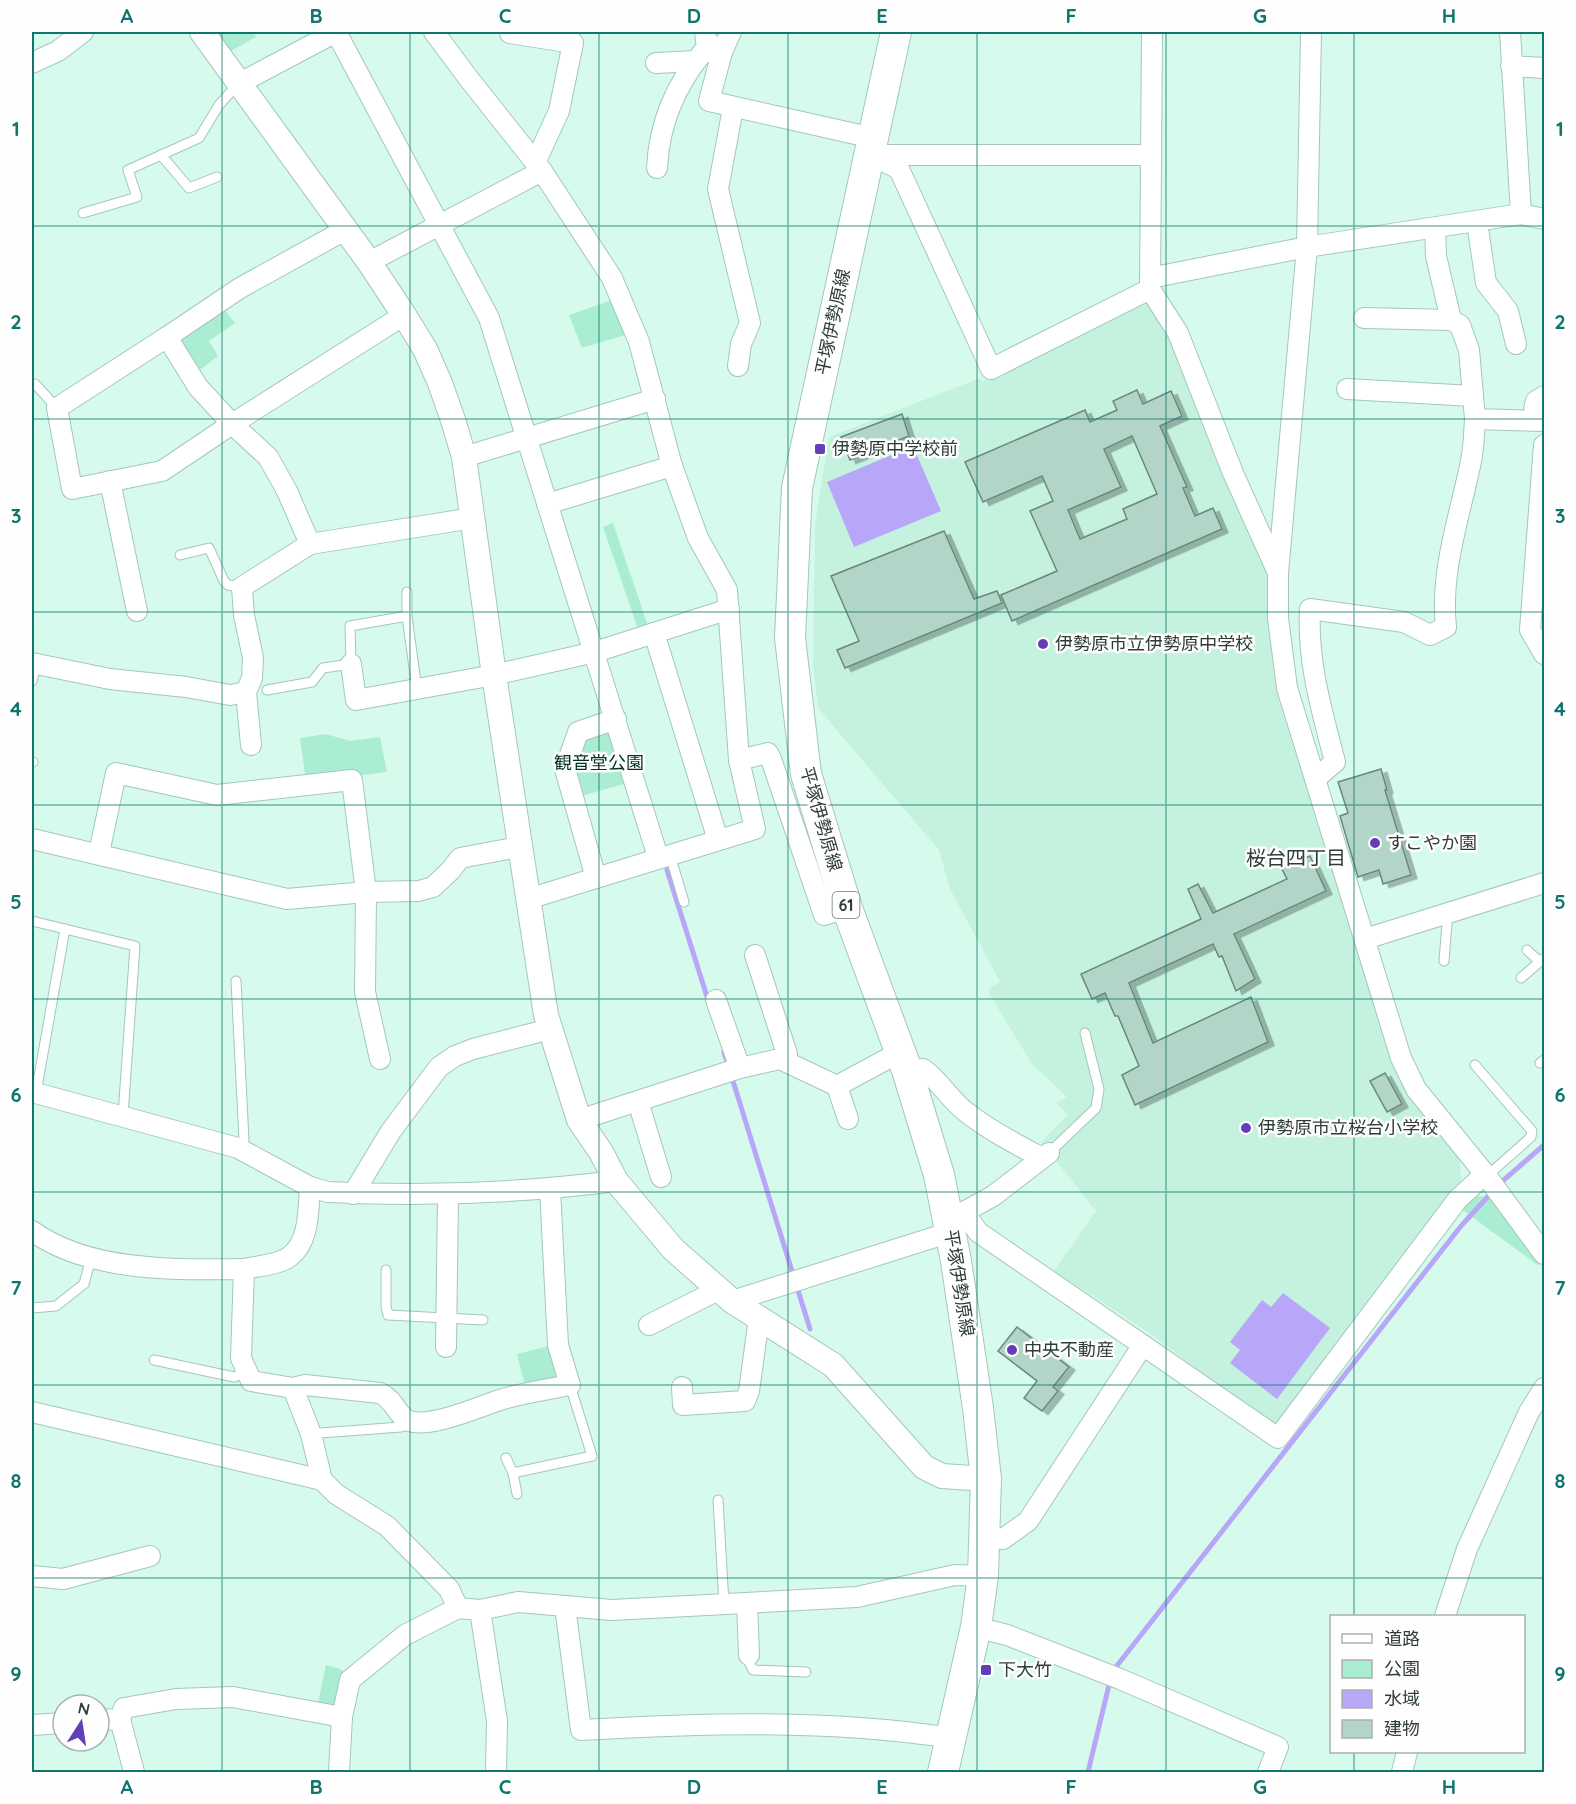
<svg xmlns="http://www.w3.org/2000/svg" width="1576" height="1804" font-family="Quicksand,'Noto Sans JP',sans-serif">
<style>
.built{fill:#c4f2df}
.green{fill:#abedd3}
.water{fill:#b8a7f8}
.lines{fill:none;stroke-linecap:round;stroke-linejoin:round}
.stream{stroke:#b8a7f8;stroke-width:5}
.building{fill:#b2d5c7;stroke:#67897b;stroke-width:1.5;fill-rule:evenodd;filter:url(#shadow)}
.service-casing{stroke:#a4c7b9;stroke-width:11}
.minor-casing{stroke:#a4c7b9;stroke-width:22}
.tertiary-casing{stroke:#a4c7b9;stroke-width:26}
.primary-casing{stroke:#a4c7b9;stroke-width:32}
.service{stroke:#fff;stroke-width:9}
.minor{stroke:#fff;stroke-width:20}
.tertiary{stroke:#fff;stroke-width:24}
.primary{stroke:#fff;stroke-width:30}
.grid{fill:none;stroke:#0f766e;stroke-width:1.5;stroke-opacity:0.55}
.poi-dot{fill:#643eb6;stroke:#fefefe;stroke-width:2}
.labels{text-anchor:middle;stroke-width:5;stroke-linejoin:round;paint-order:stroke}
.shield{fill:#fefefe;stroke:#6d7773;stroke-width:1.5}
.shield-label{font-size:16px;font-weight:bold;fill:#2f3d37}
.street-label{font-size:18px;fill:#2f3d37;stroke:#fefefe}
.poi-label{font-size:18px;fill:#2f3d37;stroke:#fefefe;text-anchor:start}
.park-label{font-size:18px;fill:#003224;stroke:#fefefe}
.neighbourhood-label{font-size:20px;fill:#2f3d37;stroke:#fefefe}
.neatline{fill:none;stroke:#0f766e;stroke-width:2}
.grid-label{font-size:20px;text-anchor:middle;font-weight:bold;fill:#0f766e}
</style>
<defs>
<filter id="shadow"><feDropShadow dx="6" dy="3.5" stdDeviation="0" flood-color="#0004"/></filter>
</defs>
<rect width="100%" height="100%" fill="#d6fbec"/>
<polygon class="built" points="1145,299 1169,328 1272,574 1271,621 1279,701 1398,1079 1460,1158 1461,1184 1281,1421 1269,1424 1145,1330 1054,1271 1096,1211 1041,1142 1068,1115 1056,1103 1067,1097 1032,1064 990,995 989,988 1000,982 950,889 939,850 818,708 813,666 815,524 829,437 980,378 982,382 1136,300"/>
<g class="green">
<polygon points="217,32 253,32 256,37 229,52"/>
<polygon points="615,299 629,334 582,348 569,315"/>
<polygon points="222,306 235,323 209,341 218,356 197,372 178,337"/>
<polygon points="613,523 648,626 638,629 603,527"/>
<polygon points="608,728 631,782 578,797 570,772 582,735"/>
<polygon points="326,734 350,741 380,737 387,772 306,782 300,738"/>
<polygon points="1480,1196 1493,1198 1538,1260 1539,1266 1464,1211 1458,1208 1468,1198"/>
<polygon points="553,1345 561,1380 526,1390 517,1354"/>
<polygon points="326,1665 338,1668 346,1673 333,1711 317,1707"/>
</g>
<g class="water">
<polygon points="913,446 941,511 854,547 827,482"/>
<polygon points="1283,1293 1330,1328 1277,1399 1230,1363 1240,1350 1230,1342 1262,1300 1271,1307"/>
</g>
<g class="lines">
<g class="stream">
<polyline points="667,870 709,1003"/>
<polyline points="724,1052 810,1329"/>
<polyline points="1498,1185 1544,1145"/>
<polyline points="1112,1672 1461,1226 1492,1192"/>
<polyline points="1088,1772 1110,1681"/>
</g>
</g>
<g class="building">
<path d="M1137,390L1143,404L1171,391L1182,416L1160,426L1187,487L1183,488L1195,516L1213,508L1222,529L1012,621L1001,595L1057,571L1030,511L1053,501L1042,476L983,502L965,462L1085,410L1090,422L1117,410L1113,401ZM1132,436L1157,494L1123,509L1127,519L1080,539L1068,510L1121,487L1104,449Z"/>
<polygon points="902,414 909,436 850,460 841,437"/>
<polygon points="944,531 974,599 997,591 1002,603 845,668 837,650 859,641 831,576"/>
<polygon points="1381,769 1387,790 1385,790 1411,875 1383,884 1379,870 1358,877 1340,816 1348,813 1338,782"/>
<polygon points="1310,856 1326,891 1234,934 1255,979 1236,991 1222,956 1219,957 1213,944 1129,983 1153,1043 1251,997 1268,1042 1135,1105 1122,1075 1139,1066 1118,1016 1115,1016 1105,993 1092,999 1081,974 1201,919 1188,889 1198,884 1213,913 1287,879 1282,869"/>
<polygon points="1385,1073 1402,1104 1387,1112 1370,1081"/>
<polygon points="1017,1327 1069,1367 1053,1387 1058,1391 1042,1411 1024,1398 1037,1381 998,1351"/>
</g>
<g class="lines">
<g class="service-casing">
<g id="service">
<polyline points="161,155 189,188 217,177"/>
<polyline points="83,213 137,197 128,170 199,138 219,105 238,84"/>
<polyline points="32,384 35,384 57,408"/>
<polyline points="180,555 209,548 224,581 228,585 242,587"/>
<polyline points="407,592 407,616"/>
<polyline points="32,681 36,665"/>
<polyline points="267,690 312,682 323,668 351,664 350,626 407,616 417,690"/>
<polyline points="32,762 33,762"/>
<polyline points="670,855 684,902"/>
<polyline points="1444,914 1447,923 1444,961"/>
<polyline points="32,921 135,946 123,1115"/>
<polyline points="1527,950 1540,962"/>
<polyline points="1521,978 1544,958"/>
<polyline points="236,981 244,1140 238,1148"/>
<polyline points="1540,1063 1544,1060"/>
<polyline points="1475,1065 1532,1131 1531,1137 1487,1176"/>
<polyline points="36,1093 65,929"/>
<polyline points="1049,1153 1096,1108 1099,1089 1085,1033"/>
<polyline points="386,1270 386,1306 388,1315 483,1320"/>
<polyline points="32,1308 56,1306 84,1284 91,1258"/>
<polyline points="154,1360 234,1377 247,1372"/>
<polyline points="320,1433 401,1427 411,1424"/>
<polyline points="506,1458 513,1473"/>
<polyline points="517,1494 513,1473 592,1456 570,1385"/>
<polyline points="718,1500 724,1604"/>
<polyline points="749,1655 750,1664 753,1670 806,1672"/>
</g>
</g>
<g class="minor-casing">
<g id="minor">
<polyline points="336,32 489,318 658,857"/>
<polyline points="434,32 469,79 542,171 612,278 639,342 672,466 698,538 727,590 739,760 755,829 528,899"/>
<polyline points="705,32 706,41 722,52"/>
<polyline points="731,32 722,52 709,101 873,138"/>
<polyline points="1152,32 1150,289 1178,333 1233,473 1278,573"/>
<polyline points="1311,32 1307,247 1278,573 1278,618 1287,688 1401,1058 1416,1089 1485,1174 1544,1254"/>
<polyline points="1510,32 1521,214"/>
<polyline points="510,33 573,43 559,111 535,163"/>
<polyline points="32,63 58,51 83,32"/>
<polyline points="656,63 695,61"/>
<polyline points="1511,66 1544,68"/>
<polyline points="238,84 336,32"/>
<polyline points="733,108 718,189 750,323 741,344 738,366"/>
<polyline points="869,154 899,169 991,369 1150,289"/>
<polyline points="877,155 1150,155"/>
<path d="M657,168C659,125 675,86 703,52H722"/>
<polyline points="1477,222 1486,283 1508,311 1516,344"/>
<polyline points="1435,228 1436,256 1451,320 1460,325 1469,350 1475,419 1544,421"/>
<polyline points="345,230 240,288 167,337 198,387 232,424 268,457 287,491 310,544 473,518"/>
<polyline points="369,262 542,171"/>
<polyline points="1150,278 1307,247 1521,214 1544,219"/>
<polyline points="1364,318 1451,320"/>
<polyline points="167,337 57,408 72,489 162,471 232,424 404,315"/>
<polyline points="1347,389 1473,396"/>
<path d="M1544,396L1536,401C1533,409 1534,412 1539,419L1544,421"/>
<polyline points="1544,445 1530,630 1544,654"/>
<polyline points="464,457 655,399"/>
<polyline points="110,481 137,611"/>
<polyline points="547,504 672,466"/>
<polyline points="654,633 718,840"/>
<polyline points="32,663 110,679 186,687 230,695 246,692"/>
<polyline points="351,664 356,700 494,675 595,652 729,609"/>
<polyline points="251,745 246,692 252,678 253,658 244,615 242,587 310,544"/>
<polyline points="739,760 768,753 771,759 824,915 847,908"/>
<path d="M1315,779L1335,762C1322,711 1307,662 1310,609L1404,622L1430,635L1446,627C1440,570 1460,516 1471,461C1474,447 1474,433 1475,419"/>
<polyline points="32,839 287,899 366,892 419,891 433,887 451,870 460,858 519,847"/>
<polyline points="99,853 116,773 217,795 352,780 366,892 365,992 380,1059"/>
<polyline points="596,878 565,769 578,732 616,719"/>
<polyline points="1365,939 1544,883"/>
<polyline points="755,955 787,1054 785,1061"/>
<polyline points="716,1000 740,1068"/>
<path d="M907,1070L923,1069C940,1081 950,1100 966,1112C989,1130 1016,1144 1042,1158"/>
<polyline points="837,1086 848,1119"/>
<path d="M32,1092L238,1148L310,1187L328,1192C424,1197 520,1193 616,1181"/>
<polyline points="640,1101 640,1108 661,1177"/>
<polyline points="579,1120 740,1068 780,1059 837,1086 900,1052"/>
<path d="M310,1187C308,1210 310,1242 289,1257C278,1265 258,1266 244,1269L241,1358L251,1381L293,1388L311,1434L322,1480L336,1494L387,1526L449,1589L458,1608"/>
<polyline points="353,1194 391,1131 439,1067 455,1056 473,1049 550,1029"/>
<polyline points="964,1212 993,1196 1049,1153"/>
<polyline points="948,1216 964,1212 978,1232 1278,1438 1458,1199 1485,1174"/>
<path d="M32,1231C89,1272 176,1270 244,1269"/>
<polyline points="732,1301 951,1232"/>
<polyline points="649,1325 720,1289"/>
<polyline points="446,1347 448,1194"/>
<polyline points="682,1387 683,1405 745,1401 749,1391 759,1318"/>
<path d="M293,1388L305,1385L380,1393C394,1399 398,1417 409,1421C431,1428 476,1408 497,1401C520,1393 546,1390 570,1385L558,1345L550,1189"/>
<polyline points="32,1412 322,1480"/>
<polyline points="985,1537 1003,1539 1028,1521 1143,1345"/>
<polyline points="32,1576 63,1579 150,1556"/>
<polyline points="747,1603 749,1655"/>
<path d="M565,1606L581,1730C704,1723 828,1719 951,1738"/>
<polyline points="480,1610 497,1721 496,1772"/>
<polyline points="1445,1616 1467,1549 1529,1412 1544,1388"/>
<polyline points="976,1627 1007,1635 1120,1679 1278,1747 1268,1772"/>
<polyline points="99,1720 120,1719"/>
<polyline points="32,1725 63,1723"/>
<polyline points="134,1772 120,1719 124,1708 176,1699 233,1697 342,1717"/>
<polyline points="339,1772 342,1717 350,1680 405,1635 458,1608 480,1610 518,1602 612,1610 857,1597 955,1575 983,1576"/>
<polyline points="1402,1772 1407,1752"/>
</g>
</g>
<g class="tertiary-casing">
<polyline id="tertiary" points="202,32 369,262 404,315 425,349 440,383 453,420 464,457 494,675 546,1015 579,1120 601,1152 616,1181 673,1249 732,1301 833,1365 924,1467 942,1476 986,1479"/>
</g>
<g class="primary-casing">
<polyline id="primary" points="896,32 797,488 790,638 806,774 847,908 907,1070 939,1175 956,1261 978,1408 986,1479 983,1576 976,1627 943,1772"/>
</g>
<use href="#service" class="service"/>
<use href="#minor" class="minor"/>
<use href="#tertiary" class="tertiary"/>
<use href="#primary" class="primary"/>
</g>
<path class="grid" d="M222,32V1772M410,32V1772M599,32V1772M788,32V1772M977,32V1772M1166,32V1772M1354,32V1616M32,226H1544M32,419H1544M32,612H1544M32,805H1544M32,999H1544M32,1192H1544M32,1385H1544M32,1578H1544M1354,1752V1772"/>
<g class="poi-dot">
<rect x="814" y="443" width="12" height="12" rx="3"/>
<circle cx="1043" cy="644" r="6"/>
<circle cx="1375" cy="843" r="6"/>
<circle cx="1246" cy="1128" r="6"/>
<circle cx="1012" cy="1350" r="6"/>
<rect x="980" y="1664" width="12" height="12" rx="3"/>
</g>
<g class="labels">
<rect class="shield" x="832.5" y="892" width="27" height="26" rx="4.5"/>
<g class="shield-label">
<text x="846" y="911">61</text>
</g>
<g class="street-label">
<text transform="translate(833 322) rotate(-78)" y="6">平塚伊勢原線</text>
<text transform="translate(821 819) rotate(74)" y="6">平塚伊勢原線</text>
<text transform="translate(959 1283) rotate(81)" y="6">平塚伊勢原線</text>
</g>
<g class="poi-label">
<text x="832" y="455">伊勢原中学校前</text>
<text x="1055" y="650">伊勢原市立伊勢原中学校</text>
<text x="1387" y="849">すこやか園</text>
<text x="1258" y="1134">伊勢原市立桜台小学校</text>
<text x="1024" y="1356">中央不動産</text>
<text x="998" y="1676">下大竹</text>
</g>
<g class="park-label">
<text x="599" y="769">観音堂公園</text>
</g>
<g class="neighbourhood-label">
<text x="1296" y="865">桜台四丁目</text>
</g>
</g>
<rect width="1576" height="1804" fill="none" stroke="#fefefe" stroke-width="66"/>
<rect x="1330" y="1615" width="195" height="138" fill="#fefefe" stroke="#abb1ae" stroke-width="1.5"/>
<rect x="1342" y="1634" width="30" height="9" fill="#ffffff" stroke="#abb1ae" stroke-width="1.5"/>
<text x="1384" y="1645" font-size="18" fill="#2f3d37">道路</text>
<rect x="1342" y="1660" width="30" height="18" fill="#abedd3" stroke="#abb1ae" stroke-width="1.5"/>
<text x="1384" y="1675" font-size="18" fill="#2f3d37">公園</text>
<rect x="1342" y="1690" width="30" height="18" fill="#b8a7f8" stroke="#abb1ae" stroke-width="1.5"/>
<text x="1384" y="1705" font-size="18" fill="#2f3d37">水域</text>
<rect x="1342" y="1720" width="30" height="18" fill="#b2d5c7" stroke="#abb1ae" stroke-width="1.5"/>
<text x="1384" y="1735" font-size="18" fill="#2f3d37">建物</text>
<g transform="translate(81 1723) rotate(12)"><circle r="28" fill="#fefefe" stroke="#abb1ae" stroke-width="1.5"/>
<path d="M0-4.5L10 22L0 15L-10 22Z" fill="#643eb6"/>
<text y="-9" font-size="16" font-weight="bold" text-anchor="middle" fill="#2f3d37">N</text>
</g>
<rect x="33" y="33" width="1510" height="1738" class="neatline"/>
<g class="grid-label">
<text x="127" y="23">A</text>
<text x="316" y="23">B</text>
<text x="505" y="23">C</text>
<text x="694" y="23">D</text>
<text x="882" y="23">E</text>
<text x="1071" y="23">F</text>
<text x="1260" y="23">G</text>
<text x="1449" y="23">H</text>
<text x="16" y="136">1</text>
<text x="1560" y="136">1</text>
<text x="16" y="329">2</text>
<text x="1560" y="329">2</text>
<text x="16" y="523">3</text>
<text x="1560" y="523">3</text>
<text x="16" y="716">4</text>
<text x="1560" y="716">4</text>
<text x="16" y="909">5</text>
<text x="1560" y="909">5</text>
<text x="16" y="1102">6</text>
<text x="1560" y="1102">6</text>
<text x="16" y="1295">7</text>
<text x="1560" y="1295">7</text>
<text x="16" y="1488">8</text>
<text x="1560" y="1488">8</text>
<text x="16" y="1681">9</text>
<text x="1560" y="1681">9</text>
<text x="127" y="1794">A</text>
<text x="316" y="1794">B</text>
<text x="505" y="1794">C</text>
<text x="694" y="1794">D</text>
<text x="882" y="1794">E</text>
<text x="1071" y="1794">F</text>
<text x="1260" y="1794">G</text>
<text x="1449" y="1794">H</text>
</g>
</svg>
